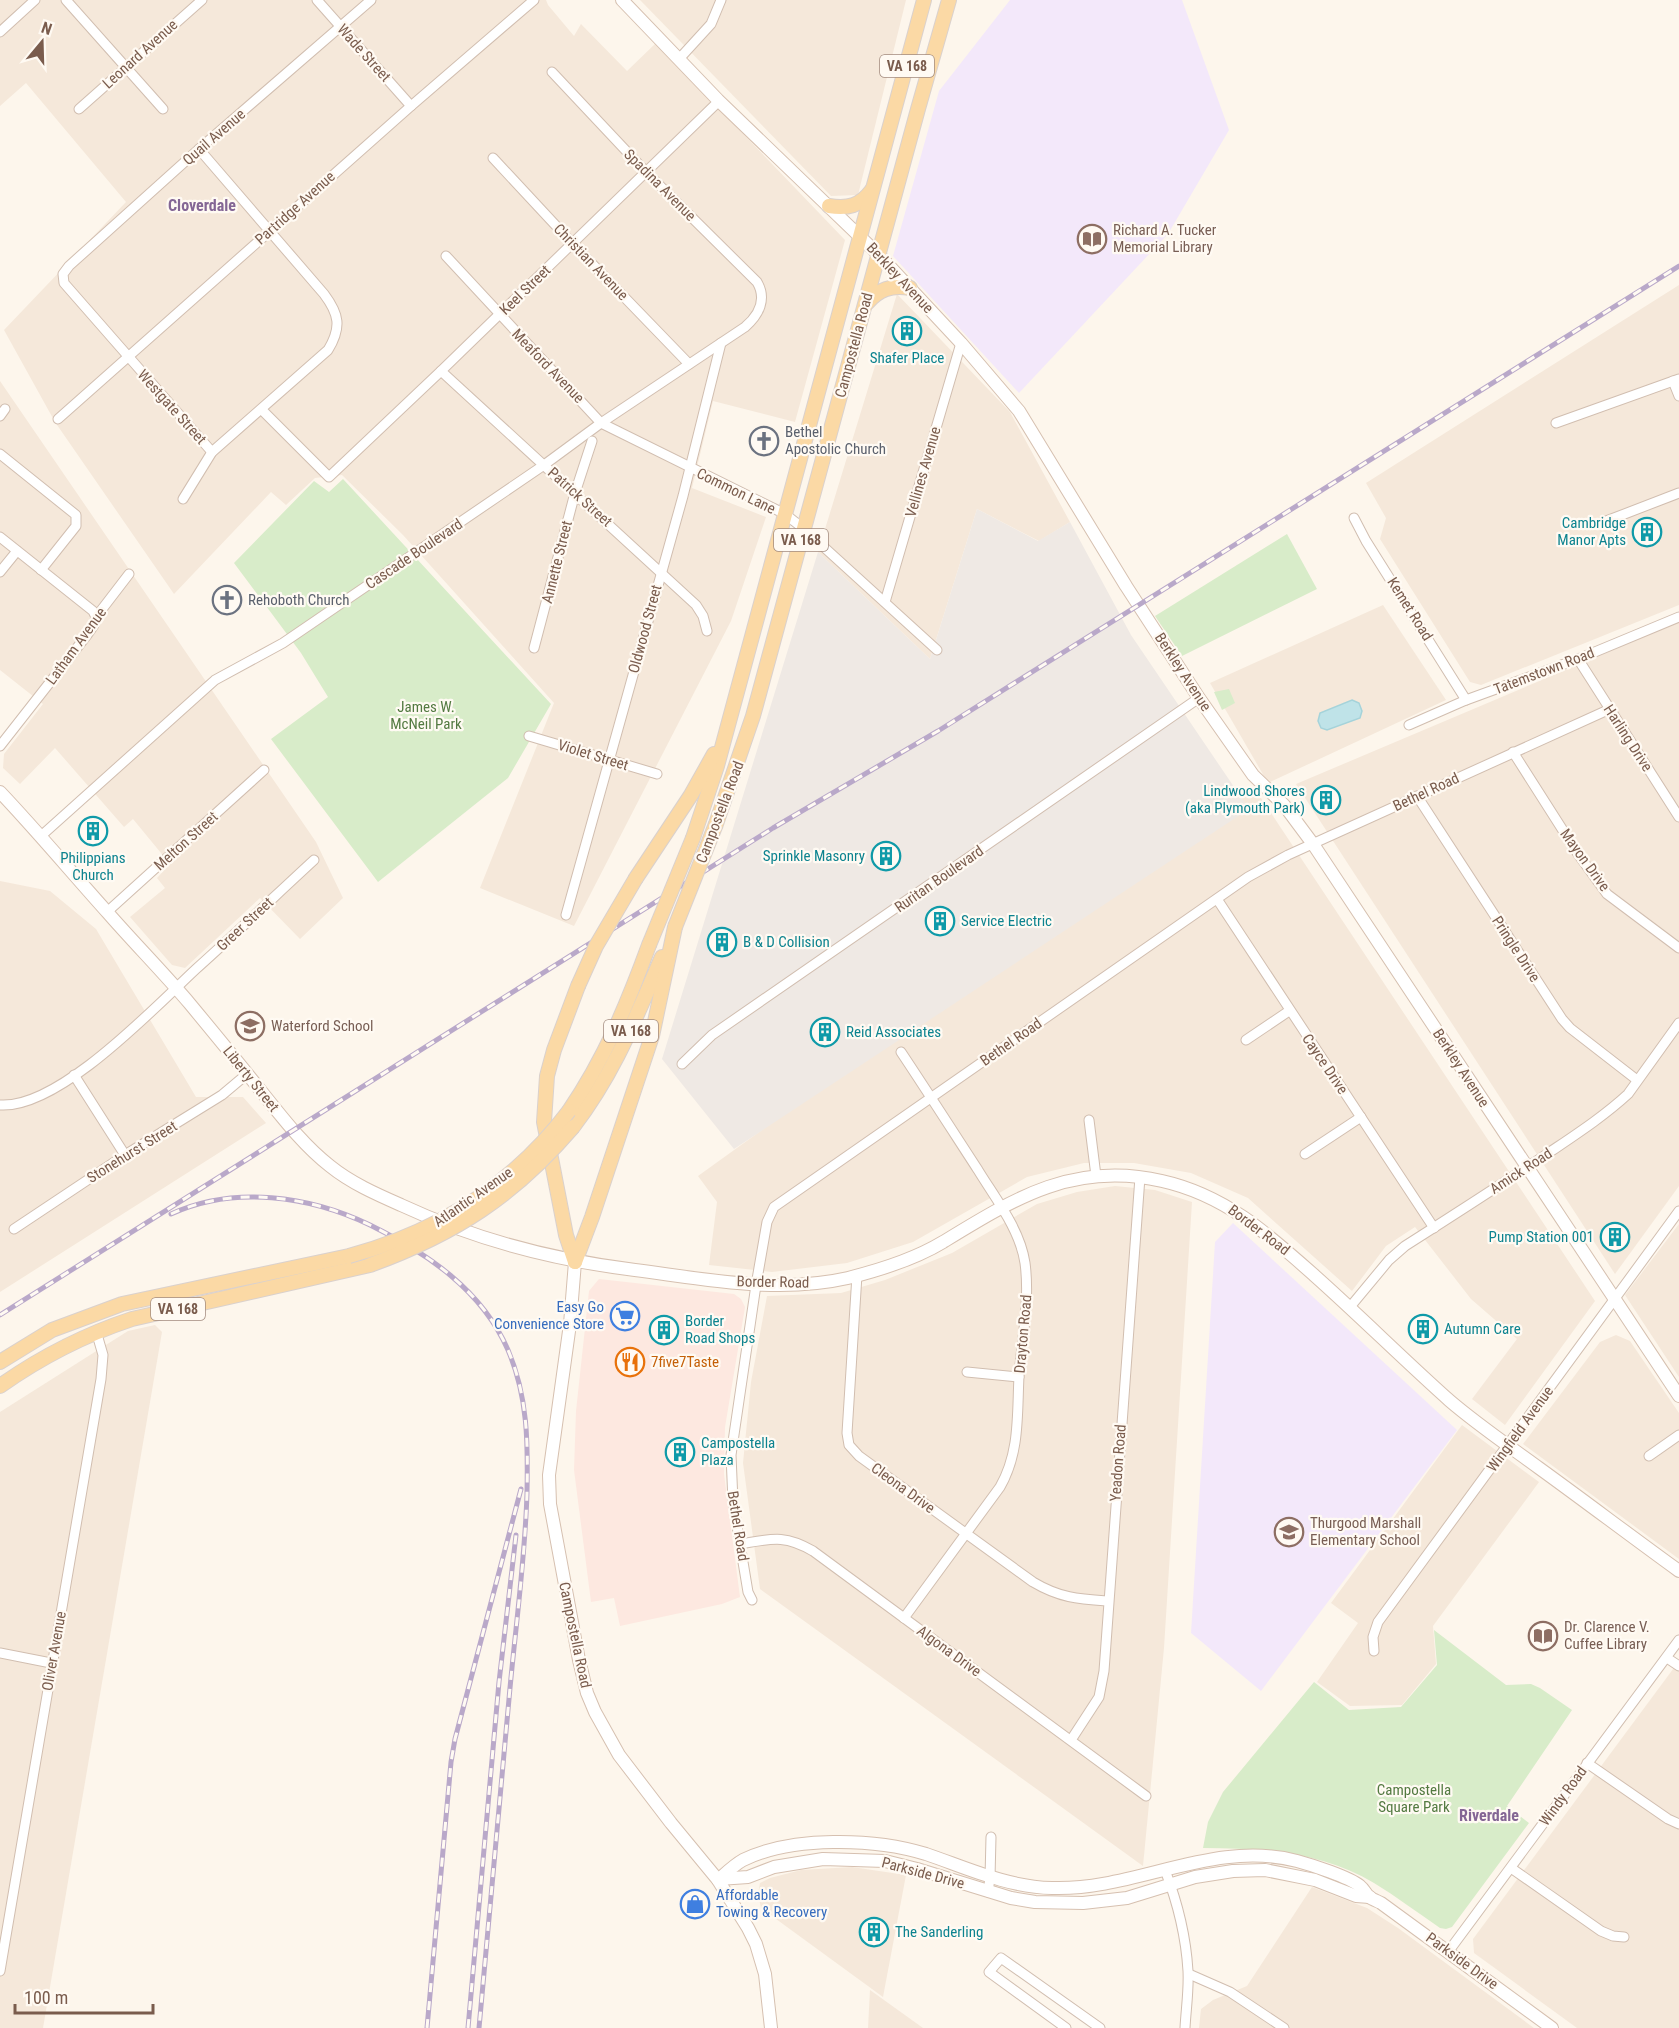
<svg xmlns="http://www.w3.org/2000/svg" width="1679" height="2028" font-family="'Roboto Condensed',sans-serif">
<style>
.residential{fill:#f5e8da}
.commercial{fill:#fde8e0}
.industrial{fill:#efe9e4}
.education{fill:#f3e8fa}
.green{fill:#d8ecc9}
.water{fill:#bfe3e8;stroke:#a5d3da;stroke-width:1.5}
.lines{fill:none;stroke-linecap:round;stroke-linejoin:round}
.street-casing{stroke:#d1beb0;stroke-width:11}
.secondary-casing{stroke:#d6c0b0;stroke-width:14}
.primary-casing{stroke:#dad1cd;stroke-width:16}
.street{stroke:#fff;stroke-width:9}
.secondary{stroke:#fff;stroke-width:12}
.primary{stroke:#fbd9a5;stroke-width:14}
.rail-casing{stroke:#b9a8c9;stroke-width:5}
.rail{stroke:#fffaf3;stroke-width:3;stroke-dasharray:9;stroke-linecap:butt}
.primary-bridge-casing{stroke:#dad1cd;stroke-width:16;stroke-linecap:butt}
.primary-bridge{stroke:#fbd9a5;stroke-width:14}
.labels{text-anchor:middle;stroke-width:4.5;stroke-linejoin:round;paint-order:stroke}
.shield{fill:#fffaf3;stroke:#a28b7f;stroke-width:1.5}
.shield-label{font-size:14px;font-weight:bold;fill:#7a5c4d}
.street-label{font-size:15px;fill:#7a5c4d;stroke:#fffaf3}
.education-label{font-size:15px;fill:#785e54;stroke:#fffaf3;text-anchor:start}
.culture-label{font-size:15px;fill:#0d838f;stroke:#fffaf3;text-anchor:start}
.worship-label{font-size:15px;fill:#5b616d;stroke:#fffaf3;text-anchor:start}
.park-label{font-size:15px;fill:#537a41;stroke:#fffaf3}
.shop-label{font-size:15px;fill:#366cbe;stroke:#fffaf3;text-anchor:end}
.food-label{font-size:15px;fill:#c56008;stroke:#fffaf3;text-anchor:start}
.neighbourhood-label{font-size:16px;font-weight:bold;fill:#846695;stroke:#fffaf3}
</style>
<rect width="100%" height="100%" fill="#fdf6ec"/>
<g class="residential">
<polygon points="0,0 546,0 548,5 574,36 581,24 627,71 656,43 845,240 795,422 713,401 692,488 766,517 731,621 574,926 480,888 554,703 403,535 342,475 315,478 286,505 271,492 174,594 55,422 4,330 126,202 26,83 0,106"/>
<polygon points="640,0 906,0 858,195 831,196"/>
<polygon points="1679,285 1679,605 1481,685 1470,682 1380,539 1386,518 1366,483"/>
<polygon points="897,294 1010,412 1070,522 1039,541 977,509 930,659 818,552"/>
<polygon points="0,381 316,842 343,898 300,939 260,898 185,968 172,965 130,917 165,888 157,878 170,864 133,819 124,827 55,748 20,784 3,768 4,754 43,704 0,670"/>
<polygon points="1383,605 1446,700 1268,783 1210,683"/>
<polygon points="1679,622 1679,1186 1615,1274 1296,784"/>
<polygon points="1255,789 1595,1301 1505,1425 1472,1399 1517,1339 1471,1299 1415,1227 1386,1246 1352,1291 1248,1198 1191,1173 1134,1163 1084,1163 1027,1177 913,1242 847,1263 772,1272 709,1265 717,1202 698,1176 900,1031"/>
<polygon points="0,881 50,891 96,929 196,1097 243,1097 266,1123 0,1292"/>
<polygon points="1115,1186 1155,1190 1192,1202 1164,1648 1143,1866 760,1589 743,1463 751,1382 767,1296 841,1293 885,1280 952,1253 1037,1204 1077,1192"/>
<polygon points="1679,1224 1679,1377 1625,1295"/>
<polygon points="155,1325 162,1332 43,2028 0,2028 0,1412 128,1331"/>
<polygon points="1616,1335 1630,1341 1679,1413 1679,1559 1523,1444 1600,1342"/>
<polygon points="1462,1425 1539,1482 1433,1626 1436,1664 1402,1705 1350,1706 1317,1682 1358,1623 1331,1603"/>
<polygon points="1679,1661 1679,2028 1577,2028 1474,1953 1473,1939"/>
<polygon points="852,1867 906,1875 883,1997 761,1908 758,1894 760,1883 770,1878 801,1870"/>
<polygon points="1312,1887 1367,1908 1398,1928 1534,2028 1199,2028 1201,2009 1213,2000 1247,1986"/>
<polygon points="870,1990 923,2028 868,2028"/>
</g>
<polygon class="commercial" points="599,1279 734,1294 741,1299 745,1307 725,1427 724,1474 740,1597 722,1604 620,1626 614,1598 591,1602 574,1470 576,1411 589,1291"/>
<polygon class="industrial" points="977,509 1038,541 1070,522 1131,635 1249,809 734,1149 662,1059 818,552 930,659"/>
<g class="education">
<polygon points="1010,0 1182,0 1229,130 1168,234 1019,393 893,256 939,91"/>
<polygon points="1233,1223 1457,1430 1261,1691 1191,1633 1215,1242"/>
</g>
<g class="green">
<polygon points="343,479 551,704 508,778 378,882 271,739 328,697 301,653 234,563 314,481 329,492"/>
<polygon points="1287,534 1317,589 1182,656 1155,616"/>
<polygon points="1229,689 1235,703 1222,710 1214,692"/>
<path d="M1434,1630L1506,1685L1531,1684L1540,1688L1572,1710L1507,1806L1529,1823L1452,1927L1446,1929L1440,1928C1418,1913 1397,1897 1374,1883C1323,1852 1261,1848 1203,1848L1208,1822L1223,1792L1314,1682L1349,1710L1401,1707L1437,1665Z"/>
</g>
<polygon class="water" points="1352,700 1359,703 1362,711 1360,718 1327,730 1321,728 1318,721 1320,713"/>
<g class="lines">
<g class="street-casing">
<g id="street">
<polyline points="66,0 163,109"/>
<polyline points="317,0 411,106"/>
<polyline points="0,32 35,0"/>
<polyline points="679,59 711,24 721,0"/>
<polyline points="79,109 202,0"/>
<polyline points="493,158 573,244 689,364"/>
<polyline points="446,256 601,423 785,514 804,529 937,650"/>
<polyline points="441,371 696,605 703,616 707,631"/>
<polyline points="1673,381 1679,396"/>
<polyline points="262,410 329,477 441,371 719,101"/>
<polyline points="0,416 5,409"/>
<polyline points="58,419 411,106 534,0"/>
<polyline points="1556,423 1679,379"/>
<polyline points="212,452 64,283 63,274 69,266 199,149 371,0"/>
<polyline points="0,454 76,515 76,526 41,570"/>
<path d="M183,499L212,452L328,350C342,327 339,314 324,294L199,149"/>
<polyline points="1354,518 1366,541 1466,700"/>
<polyline points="1601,523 1679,493"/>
<polyline points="0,537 93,611 96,617"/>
<polyline points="0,572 17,551"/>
<polyline points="885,602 961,343"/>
<polyline points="534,648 575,493 592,441"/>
<polyline points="1578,659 1679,817"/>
<polyline points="1409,725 1466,700 1578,659 1679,617"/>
<polyline points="529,736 657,774"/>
<polyline points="0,746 87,635 94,625 96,617 129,574"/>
<polyline points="1513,752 1578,854 1607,894 1679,948"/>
<polyline points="1417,796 1562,1019 1570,1028 1637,1080"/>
<path d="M41,836L215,680L283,643L544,465L601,423L745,327C759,315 767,299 757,282L646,172L552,72"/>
<polyline points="1217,899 1434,1228"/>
<polyline points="107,912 264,770"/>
<polyline points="566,915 683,496 721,343"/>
<polyline points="1246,1040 1289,1011"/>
<path d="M901,1052C927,1091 952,1130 978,1170C995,1198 1020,1229 1025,1263C1030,1300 1022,1339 1019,1376C1017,1415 1020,1452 1000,1487L904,1618"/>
<polyline points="682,1064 712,1035 1199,698"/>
<polyline points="74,1075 125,1155"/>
<path d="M0,1105C59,1109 154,1008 196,969C236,933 275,896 314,860"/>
<polyline points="1089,1120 1096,1176"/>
<polyline points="1305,1154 1361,1117"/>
<polyline points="14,1229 125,1155 222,1095 247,1074"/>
<path d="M857,1275L847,1433L849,1445L859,1456L1033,1582C1060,1598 1078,1599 1108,1601"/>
<path d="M1350,1307L1389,1260L1405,1246C1452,1216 1500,1185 1547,1154C1575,1135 1603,1117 1628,1094L1679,1023"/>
<polyline points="967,1372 1019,1377"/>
<polyline points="1649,1456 1679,1435"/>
<path d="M740,1544C771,1539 784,1534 813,1551L1146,1796"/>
<polyline points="752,1600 748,1592 733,1502 731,1455 756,1285 767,1222 774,1207 1248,877 1288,855 1610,709"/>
<polyline points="1374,1651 1373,1637 1378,1622 1679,1211"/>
<polyline points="0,1653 51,1663"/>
<polyline points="1667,1658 1679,1666"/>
<polyline points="1071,1740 1099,1697 1104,1671 1140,1177"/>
<polyline points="1587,1763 1668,1819 1679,1824"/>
<polyline points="1511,1868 1601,1931 1613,1936 1624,1937"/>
<path d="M1165,1870C1177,1901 1186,1937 1188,1971C1189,1990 1186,2009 1185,2028"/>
<polyline points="988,1892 990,1878 991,1837"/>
<polyline points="1448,1952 1679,1640"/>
<polyline points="0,1971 101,1379 103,1355 96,1331"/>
<polyline points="1189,1974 1230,1992 1284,2028"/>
<polyline points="1066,2028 989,1972 1001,1958 1100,2028"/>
</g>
</g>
<g class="secondary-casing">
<g id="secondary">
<polyline points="622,0 718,100 879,255 961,343 1019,411 1126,586 1199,698 1253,775 1284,805 1313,844 1679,1396"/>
<path d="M0,792C37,831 72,873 108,913C135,944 164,973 190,1004C214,1033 238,1062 261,1091C282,1117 303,1145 330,1166C351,1183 376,1194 401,1205C476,1240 554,1260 635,1270C705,1279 778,1294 848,1278C880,1270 915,1259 943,1242C1015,1198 1074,1161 1162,1181C1225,1195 1268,1234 1315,1276C1361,1317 1404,1360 1450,1401C1478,1425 1509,1446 1539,1468C1586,1502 1632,1537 1679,1571"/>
<polyline points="575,1262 570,1324 549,1475 550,1504 579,1660 587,1693 595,1712 619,1755 671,1823 718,1880 748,1928 756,1944 765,1974 771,2028"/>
<polyline points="719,1879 748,1877 774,1867 823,1859 885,1861 917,1869 1011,1898 1035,1902 1083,1903 1127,1898 1195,1877 1233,1871 1265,1870 1315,1880 1356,1896 1370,1897"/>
<path d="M718,1880C726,1873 734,1865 743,1860C792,1836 874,1838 926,1854C967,1868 1007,1887 1052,1888C1135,1891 1213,1839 1297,1861C1312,1865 1349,1877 1360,1886C1364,1889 1366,1894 1369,1897C1372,1899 1377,1901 1381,1903L1552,2028"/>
</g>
</g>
<g class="primary-casing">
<g id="primary">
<path d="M829,206C848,209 860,206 872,190"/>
<path d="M867,303C879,289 891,285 910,288"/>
<polyline points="716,824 753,716 918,109 949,0"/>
<polyline points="693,838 717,766 924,0"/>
<polyline points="636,878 691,795 714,754"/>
<path d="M569,1111C605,1058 627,1005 649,945"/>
<path d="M573,1127C615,1072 635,1019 662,957"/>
<polyline points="575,1262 592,1217 652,1036 675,927"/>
<polyline points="575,1262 566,1235 544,1122 547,1076 554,1050 578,986"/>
<polyline points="0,1362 52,1330 122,1304 349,1256"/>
<path d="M0,1386C41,1357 84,1335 132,1319L370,1265"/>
</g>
</g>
<use href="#street" class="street"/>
<use href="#secondary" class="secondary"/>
<use href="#primary" class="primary"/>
<g class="rail-casing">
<g id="rail">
<path d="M171,1214C234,1185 310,1196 370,1225C427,1253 482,1290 508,1350C528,1397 528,1443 527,1493C525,1562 515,1630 509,1699C499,1808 489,1918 479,2028"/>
<polyline points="0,1315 773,828 938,731 1679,266"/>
<polyline points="427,2028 451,1762 455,1739 521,1489"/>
<polyline points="468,2028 499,1682 516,1535"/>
</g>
</g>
<use href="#rail" class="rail"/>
<g class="primary-bridge-casing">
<g id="primary-bridge">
<polyline points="675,927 716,824"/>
<polyline points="649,945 693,838"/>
<polyline points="578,986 596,946 636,878"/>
<path d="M349,1256C438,1232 513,1185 569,1111"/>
<path d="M370,1265C455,1234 514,1196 573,1127"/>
</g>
</g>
<use href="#primary-bridge" class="primary-bridge"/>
</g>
<defs>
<g id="library-ring" transform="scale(1.5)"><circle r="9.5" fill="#fffaf3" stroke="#8d6e63" stroke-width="1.5"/><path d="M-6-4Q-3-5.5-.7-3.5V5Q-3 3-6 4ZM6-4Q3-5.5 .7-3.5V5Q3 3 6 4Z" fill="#8d6e63"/></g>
<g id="building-ring" transform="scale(1.5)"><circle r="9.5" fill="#fffaf3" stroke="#0f9aa8" stroke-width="1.5"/><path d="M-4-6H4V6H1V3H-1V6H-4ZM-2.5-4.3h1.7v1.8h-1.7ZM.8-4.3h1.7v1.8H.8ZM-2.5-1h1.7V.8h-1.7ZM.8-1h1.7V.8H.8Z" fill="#0f9aa8"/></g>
<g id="church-ring" transform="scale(1.5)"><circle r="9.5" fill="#fffaf3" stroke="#6b7280" stroke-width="1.5"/><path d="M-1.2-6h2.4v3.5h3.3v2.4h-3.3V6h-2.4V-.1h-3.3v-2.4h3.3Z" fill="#6b7280"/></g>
<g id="school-ring" transform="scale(1.5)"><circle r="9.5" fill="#fffaf3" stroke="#8d6e63" stroke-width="1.5"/><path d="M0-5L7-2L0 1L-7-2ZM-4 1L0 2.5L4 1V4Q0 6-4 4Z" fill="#8d6e63"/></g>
<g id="supermarket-ring" transform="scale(1.5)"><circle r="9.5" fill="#fffaf3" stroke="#3f7fe0" stroke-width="1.5"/><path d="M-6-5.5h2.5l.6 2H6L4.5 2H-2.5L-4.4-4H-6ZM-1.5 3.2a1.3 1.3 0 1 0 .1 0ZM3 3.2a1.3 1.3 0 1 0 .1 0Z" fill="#3f7fe0"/></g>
<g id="restaurant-ring" transform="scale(1.5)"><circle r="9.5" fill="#fffaf3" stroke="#e8710a" stroke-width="1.5"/><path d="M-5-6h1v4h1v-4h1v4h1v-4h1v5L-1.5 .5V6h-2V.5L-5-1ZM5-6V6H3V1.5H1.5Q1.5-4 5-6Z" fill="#e8710a"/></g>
<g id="shop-ring" transform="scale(1.5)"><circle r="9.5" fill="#fffaf3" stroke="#3f7fe0" stroke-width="1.5"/><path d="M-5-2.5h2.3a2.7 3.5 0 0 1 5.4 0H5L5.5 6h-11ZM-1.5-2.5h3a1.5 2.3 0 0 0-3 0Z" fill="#3f7fe0"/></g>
</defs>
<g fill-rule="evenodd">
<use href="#library-ring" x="1092" y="239"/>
<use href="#building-ring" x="907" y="331"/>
<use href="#church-ring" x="764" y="441"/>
<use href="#building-ring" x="1647" y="532"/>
<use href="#church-ring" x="227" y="600"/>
<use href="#building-ring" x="1326" y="800"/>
<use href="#building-ring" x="93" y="831"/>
<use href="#building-ring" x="886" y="856"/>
<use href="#building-ring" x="940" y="921"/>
<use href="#building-ring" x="722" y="942"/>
<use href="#school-ring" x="250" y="1026"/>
<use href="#building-ring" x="825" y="1032"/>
<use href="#building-ring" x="1615" y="1237"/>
<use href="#supermarket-ring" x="625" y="1316"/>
<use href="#building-ring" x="1423" y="1329"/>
<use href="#building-ring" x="664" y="1330"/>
<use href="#restaurant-ring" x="630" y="1362"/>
<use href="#building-ring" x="680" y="1452"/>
<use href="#school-ring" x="1289" y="1532"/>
<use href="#library-ring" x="1543" y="1636"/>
<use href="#shop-ring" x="695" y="1904"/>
<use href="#building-ring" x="874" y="1932"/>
</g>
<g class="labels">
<g class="shield">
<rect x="880" y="55" width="54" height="22" rx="4.5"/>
<rect x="774" y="529" width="54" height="22" rx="4.5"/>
<rect x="604" y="1020" width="54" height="22" rx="4.5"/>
<rect x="151" y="1298" width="54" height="22" rx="4.5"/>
</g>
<g class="shield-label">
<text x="907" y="71">VA 168</text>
<text x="801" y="545">VA 168</text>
<text x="631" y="1036">VA 168</text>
<text x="178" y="1314">VA 168</text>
</g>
<g class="street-label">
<text transform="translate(364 53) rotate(48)" y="5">Wade Street</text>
<text transform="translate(140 54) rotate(-42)" y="5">Leonard Avenue</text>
<text transform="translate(214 137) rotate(-41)" y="5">Quail Avenue</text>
<text transform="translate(660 185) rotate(45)" y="5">Spadina Avenue</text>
<text transform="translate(295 208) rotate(-42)" y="5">Partridge Avenue</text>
<text transform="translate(591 262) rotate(46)" y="5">Christian Avenue</text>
<text transform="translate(900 278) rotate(47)" y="5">Berkley Avenue</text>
<text transform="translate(525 290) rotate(-44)" y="5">Keel Street</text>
<text transform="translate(854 345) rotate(-75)" y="5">Campostella Road</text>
<text transform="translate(548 366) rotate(46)" y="5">Meaford Avenue</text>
<text transform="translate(172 407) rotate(48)" y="5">Westgate Street</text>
<text transform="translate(923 472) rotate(-74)" y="5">Vellines Avenue</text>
<text transform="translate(736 491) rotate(26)" y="5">Common Lane</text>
<text transform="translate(580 497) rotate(42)" y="5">Patrick Street</text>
<text transform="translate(414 554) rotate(-34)" y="5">Cascade Boulevard</text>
<text transform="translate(557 562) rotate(-76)" y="5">Annette Street</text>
<text transform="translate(1410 609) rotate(58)" y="5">Kemet Road</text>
<text transform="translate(645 629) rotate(-75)" y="5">Oldwood Street</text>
<text transform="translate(76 646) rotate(-54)" y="5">Latham Avenue</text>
<text transform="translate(1544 671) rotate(-21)" y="5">Tatemstown Road</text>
<text transform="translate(1183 672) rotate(57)" y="5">Berkley Avenue</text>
<text transform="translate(1628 738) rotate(57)" y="5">Harling Drive</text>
<text transform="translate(593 755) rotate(17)" y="5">Violet Street</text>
<text transform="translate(1426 792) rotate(-25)" y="5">Bethel Road</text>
<text transform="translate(720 812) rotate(-69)" y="5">Campostella Road</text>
<text transform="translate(186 841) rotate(-42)" y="5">Melton Street</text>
<text transform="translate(1585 860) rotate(54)" y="5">Mayon Drive</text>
<text transform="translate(939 879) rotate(-35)" y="5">Ruritan Boulevard</text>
<text transform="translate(245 924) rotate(-43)" y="5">Greer Street</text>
<text transform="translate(1516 949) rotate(57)" y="5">Pringle Drive</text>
<text transform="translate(1011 1042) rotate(-35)" y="5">Bethel Road</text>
<text transform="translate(1325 1064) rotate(56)" y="5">Cayce Drive</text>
<text transform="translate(1461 1068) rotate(57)" y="5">Berkley Avenue</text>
<text transform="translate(251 1079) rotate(51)" y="5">Liberty Street</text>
<text transform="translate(132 1152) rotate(-32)" y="5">Stonehurst Street</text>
<text transform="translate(1521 1171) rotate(-33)" y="5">Amick Road</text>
<text transform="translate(473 1197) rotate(-35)" y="5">Atlantic Avenue</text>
<text transform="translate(1259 1230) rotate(37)" y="5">Border Road</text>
<text transform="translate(773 1282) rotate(1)" y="5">Border Road</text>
<text transform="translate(1023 1334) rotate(-85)" y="5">Drayton Road</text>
<text transform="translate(1520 1429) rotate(-54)" y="5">Wingfield Avenue</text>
<text transform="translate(1118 1463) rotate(-86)" y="5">Yeadon Road</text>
<text transform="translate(903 1488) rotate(36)" y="5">Cleona Drive</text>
<text transform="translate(738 1526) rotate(81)" y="5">Bethel Road</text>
<text transform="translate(575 1635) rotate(78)" y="5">Campostella Road</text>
<text transform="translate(54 1651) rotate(-80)" y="5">Oliver Avenue</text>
<text transform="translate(949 1651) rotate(36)" y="5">Algona Drive</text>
<text transform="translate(1563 1796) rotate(-54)" y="5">Windy Road</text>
<text transform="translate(923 1873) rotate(15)" y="5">Parkside Drive</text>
<text transform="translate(1462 1961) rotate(36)" y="5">Parkside Drive</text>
</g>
<g class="education-label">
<text x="1113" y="235">Richard A. Tucker<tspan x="1113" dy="17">Memorial Library</tspan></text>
<text x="271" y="1031">Waterford School</text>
<text x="1310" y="1528">Thurgood Marshall<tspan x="1310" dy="17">Elementary School</tspan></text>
<text x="1564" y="1632">Dr. Clarence V.<tspan x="1564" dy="17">Cuffee Library</tspan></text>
</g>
<g class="culture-label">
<text x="907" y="363" text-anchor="middle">Shafer Place</text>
<text x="1626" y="528" text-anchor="end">Cambridge<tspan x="1626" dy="17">Manor Apts</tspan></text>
<text x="1305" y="796" text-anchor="end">Lindwood Shores<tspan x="1305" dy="17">(aka Plymouth Park)</tspan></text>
<text x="865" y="861" text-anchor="end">Sprinkle Masonry</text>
<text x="93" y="863" text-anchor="middle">Philippians<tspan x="93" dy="17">Church</tspan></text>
<text x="961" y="926">Service Electric</text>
<text x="743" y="947">B &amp; D Collision</text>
<text x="846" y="1037">Reid Associates</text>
<text x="1594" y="1242" text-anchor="end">Pump Station 001</text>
<text x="685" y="1326">Border<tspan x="685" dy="17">Road Shops</tspan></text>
<text x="1444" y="1334">Autumn Care</text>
<text x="701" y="1448">Campostella<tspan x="701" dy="17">Plaza</tspan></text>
<text x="895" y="1937">The Sanderling</text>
</g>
<g class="worship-label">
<text x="785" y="437">Bethel<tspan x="785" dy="17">Apostolic Church</tspan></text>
<text x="248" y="605">Rehoboth Church</text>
</g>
<g class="park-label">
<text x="426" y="712">James W.<tspan x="426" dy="17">McNeil Park</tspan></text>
<text x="1414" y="1795">Campostella<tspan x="1414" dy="17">Square Park</tspan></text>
</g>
<g class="shop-label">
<text x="604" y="1312">Easy Go<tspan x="604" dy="17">Convenience Store</tspan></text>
<text x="716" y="1900" text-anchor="start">Affordable<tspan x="716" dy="17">Towing &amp; Recovery</tspan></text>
</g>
<g class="food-label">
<text x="651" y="1367">7five7Taste</text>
</g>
<g class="neighbourhood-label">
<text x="202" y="211">Cloverdale</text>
<text x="1489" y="1821">Riverdale</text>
</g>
</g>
<g transform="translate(42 42) rotate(19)" stroke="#fffaf3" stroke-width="4.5" paint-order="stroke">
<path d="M0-4.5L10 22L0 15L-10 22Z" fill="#7a5c4d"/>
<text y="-9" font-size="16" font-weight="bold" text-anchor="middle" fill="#7a5c4d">N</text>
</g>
<path d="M15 2004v9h138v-9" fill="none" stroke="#7a5c4d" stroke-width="3"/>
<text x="24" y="2004" font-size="18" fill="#7a5c4d" stroke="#fffaf3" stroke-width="4.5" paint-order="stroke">100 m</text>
</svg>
